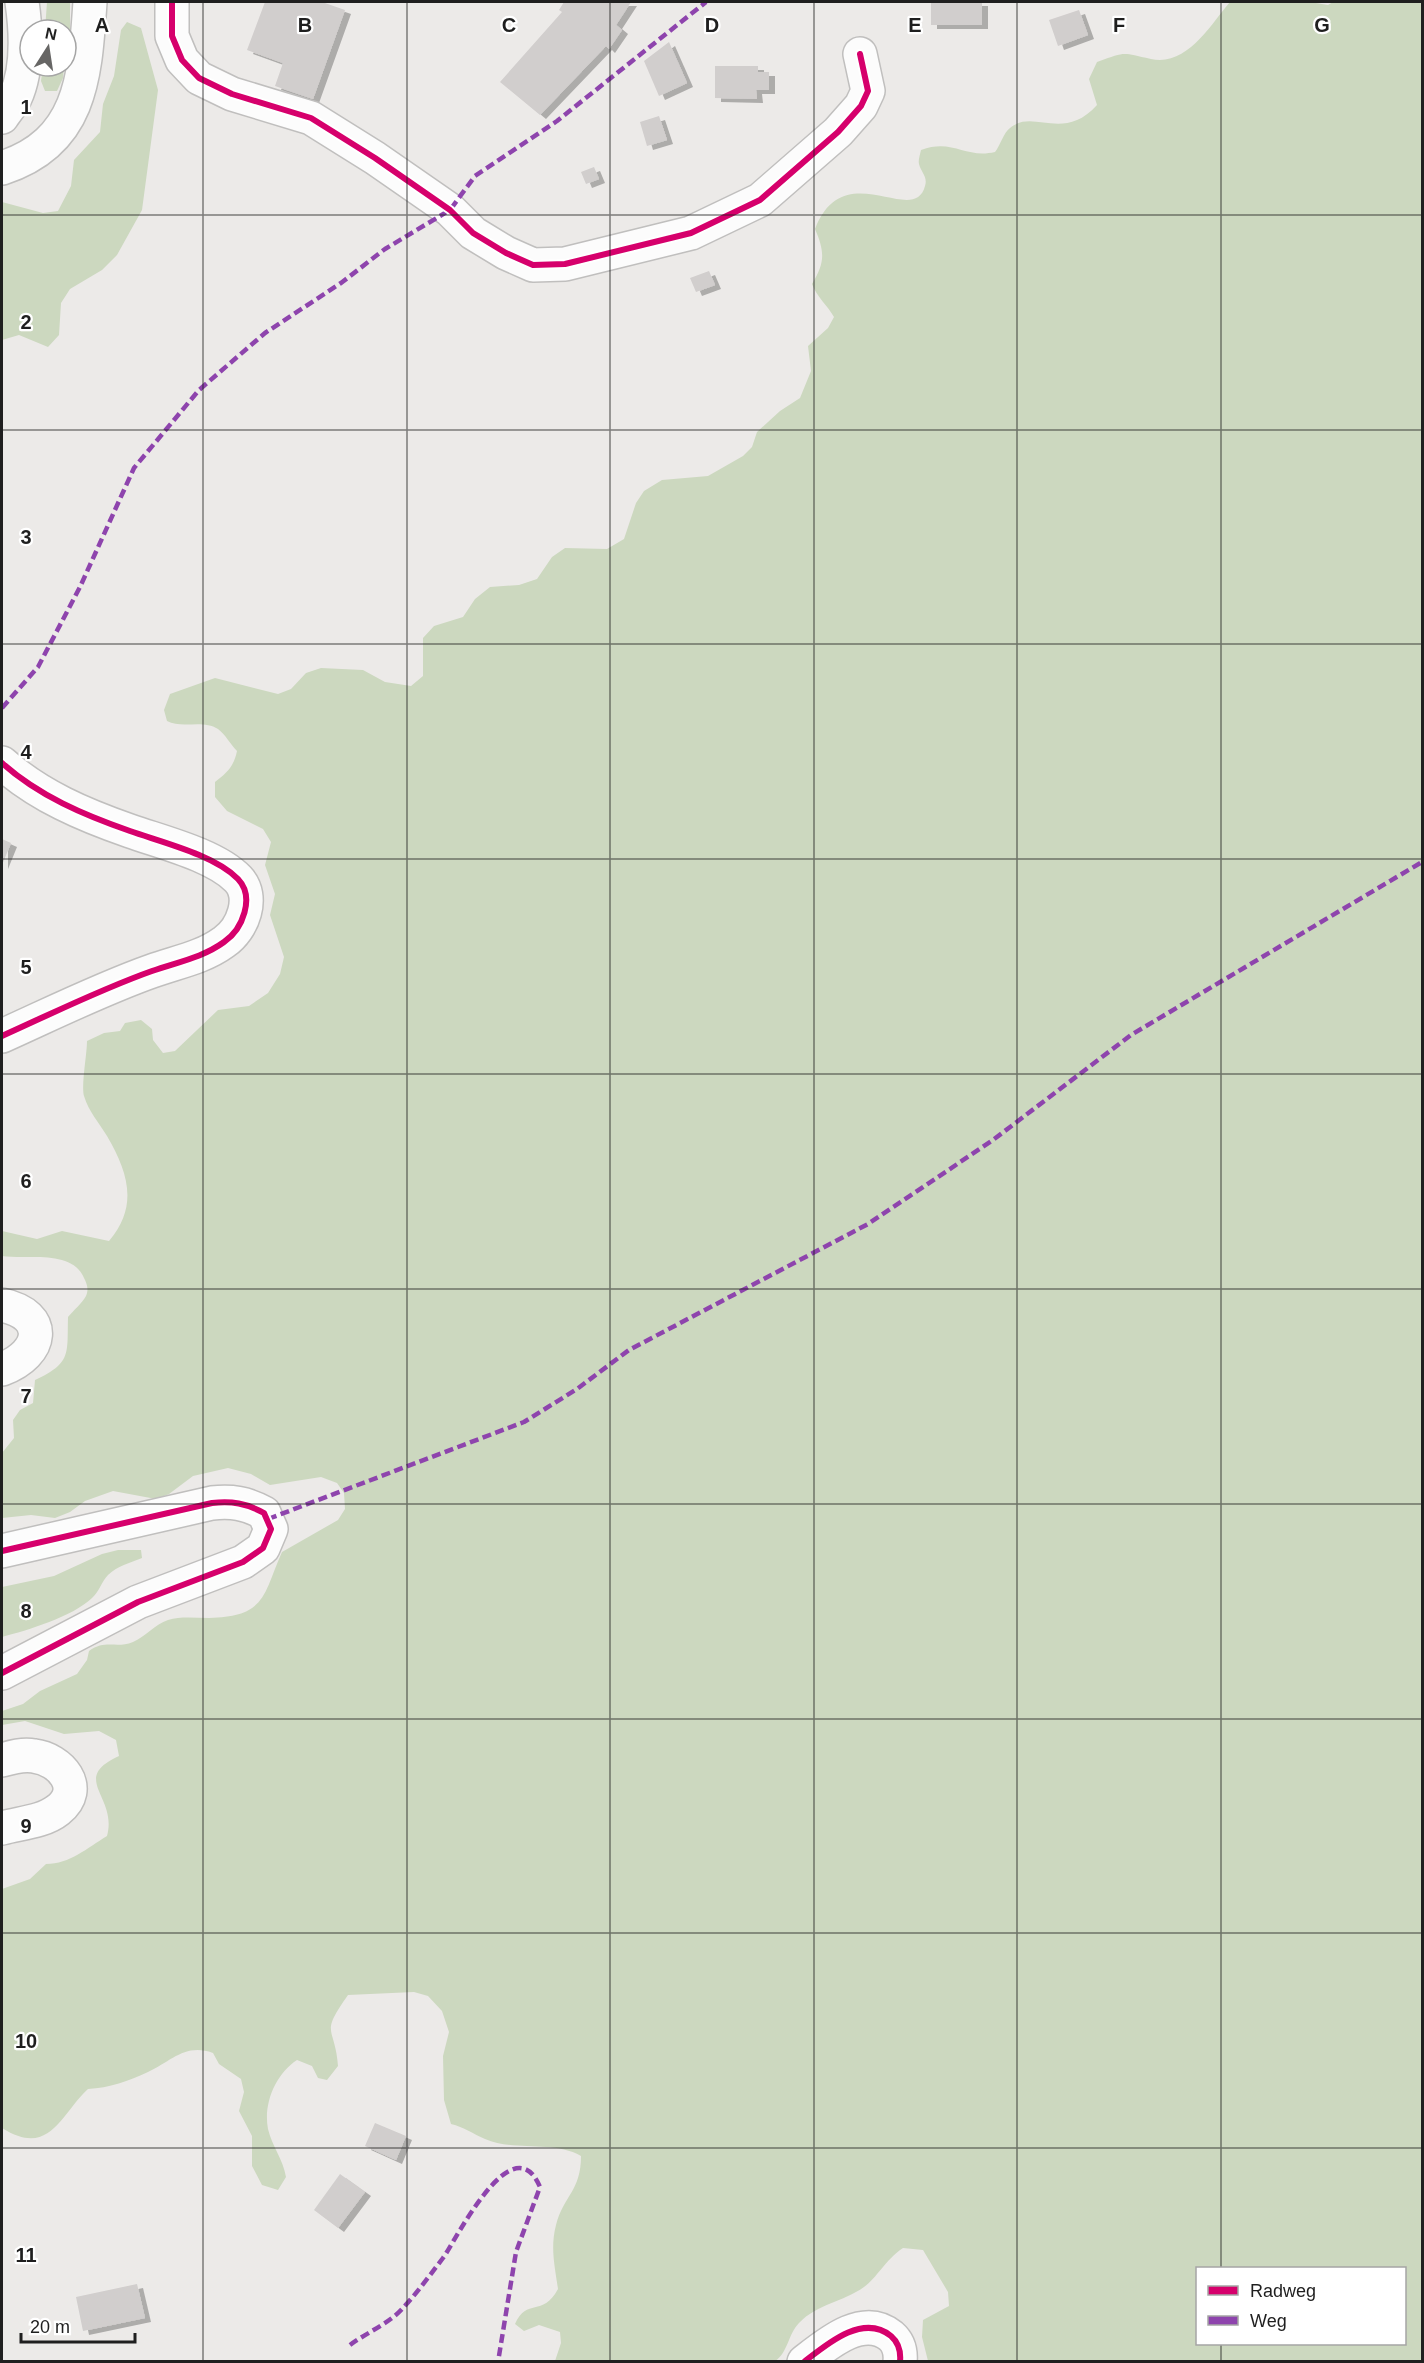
<svg xmlns="http://www.w3.org/2000/svg" width="1424" height="2363" font-family="Helvetica,sans-serif">
<style>
.forest{fill:#ccd8bf;fill-rule:evenodd}
.building{fill:#d1cecd;filter:url(#shadow)}
.lines{fill:none;stroke-linecap:round;stroke-linejoin:round}
.minor-casing{stroke:#c0bfbe;stroke-width:36}
.tertiary-casing{stroke:#c0bfbe;stroke-width:36}
.minor{stroke:#fcfcfc;stroke-width:33}
.tertiary{stroke:#fcfcfc;stroke-width:33}
.quiet{stroke:#8e44ad;stroke-width:4.5;stroke-dasharray:9 4.5;stroke-linecap:butt}
.cycleway-casing{stroke:#fff;stroke-width:10}
.cycleway{stroke:#d6006c;stroke-width:6}
.grid{fill:none;stroke:#1f1f1f;stroke-width:1.5;stroke-opacity:0.55}
.grid-label{font-size:20px;text-anchor:middle;font-weight:bold;fill:#1f1f1f;stroke:#fff;stroke-width:4.5;stroke-linejoin:round;paint-order:stroke}
</style>
<defs>
<filter id="shadow"><feDropShadow dx="6" dy="4" stdDeviation="0" flood-color="#0004"/></filter>
</defs>
<rect width="100%" height="100%" fill="#eceae8"/>
<g class="forest">
<polygon points="47,2 70,2 70,34 66,54 66,30 45,30"/>
<path d="M1230,2H1310L1328,5L1333,2H1422V2361H928L922,2337L923,2320L949,2306L948,2292L923,2250L903,2248C885,2260 877,2278 864,2287C843,2302 817,2304 799,2323C788,2334 788,2353 775,2361H555L561,2343L560,2332L539,2325L524,2331L515,2324C527,2297 542,2318 558,2289C555,2267 550,2248 556,2225C564,2195 581,2191 581,2156C553,2140 515,2152 485,2139C473,2134 464,2127 451,2124L444,2100L443,2056L449,2032L442,2011L428,1996L414,1992L348,1995C319,2036 335,2025 338,2066L327,2080L318,2078L312,2066L297,2060C276,2074 263,2103 268,2129C272,2146 283,2159 286,2177L278,2190L262,2185L252,2166V2136L239,2111L244,2092L241,2079L219,2064L213,2053C185,2043 172,2061 148,2072C129,2081 109,2088 88,2089C60,2115 50,2158 2,2128V1889L30,1879L46,1864C70,1864 87,1848 107,1836C118,1796 69,1779 119,1756L116,1740L99,1731L64,1734L25,1721L2,1725V1711L23,1704L40,1691L77,1674L87,1660L89,1651C106,1639 116,1649 133,1642C145,1637 155,1624 168,1620C181,1616 195,1618 209,1618C266,1617 263,1595 282,1552L338,1520L345,1509L344,1493L337,1483L321,1477L270,1485L251,1474L228,1468L193,1476L169,1494L156,1499L113,1491L85,1501L70,1512L55,1518L31,1515L2,1518V1453L14,1438L13,1420L20,1410L33,1403L35,1380C72,1363 67,1354 68,1317C73,1311 82,1303 86,1296C89,1289 87,1284 84,1278C72,1249 26,1260 2,1256V1231L37,1239L62,1231L109,1241C139,1206 128,1172 107,1136C98,1121 89,1112 84,1096C81,1086 87,1054 87,1041L104,1033L120,1031L125,1023L141,1020L152,1029L153,1040L163,1053L175,1051L218,1010L249,1006L268,993L280,974L284,957L270,915L275,894L265,865L271,842L263,829L227,811L215,797V782C227,773 234,766 237,751C231,745 225,734 218,729C203,719 182,729 167,721L164,710L170,694L215,678L278,694L291,689L306,673L321,668L363,670L385,682L411,686L423,676V638L434,626L463,617L475,599L490,587L519,585L537,579L552,557L565,548L607,549L624,539L636,503L644,491L662,480L708,476L743,456L752,447L757,432L780,411L800,398L811,371L808,346L828,328L834,317C827,305 817,297 812,284C825,263 825,252 815,229C844,154 914,228 925,186C928,177 921,172 919,164C918,160 920,155 921,150C953,138 965,159 995,152C1000,146 1004,132 1010,128C1033,108 1063,143 1097,105L1089,79L1097,62C1128,51 1121,53 1151,59C1187,67 1211,24 1230,2ZM1198,2268H1404V2344H1198Z"/>
<polygon points="127,22 141,28 158,90 142,210 117,255 102,270 70,289 61,303 59,335 48,347 19,335 2,340 2,202 43,213 58,211 71,186 74,160 100,132 103,104 114,76 121,30"/>
<polygon points="43,66 64,66 63,78 57,91 45,91 41,81"/>
<path d="M118,1550H141L142,1558C130,1563 117,1566 108,1575C102,1581 99,1592 92,1598C72,1617 28,1630 2,1637V1587L54,1576L102,1554Z"/>
</g>
<g class="building">
<polygon points="265,2 322,2 345,10 313,99 275,86 283,63 247,50"/>
<polygon points="564,2 631,2 616,25 622,30 609,49 606,46 540,115 500,82 562,12 559,10"/>
<rect x="931" y="2" width="51" height="23"/>
<polygon points="1079,10 1088,35 1058,46 1049,20"/>
<polygon points="669,42 687,83 659,96 644,61"/>
<polygon points="715,66 758,66 758,72 769,72 769,90 756,90 757,99 715,98"/>
<polygon points="659,116 667,140 647,146 640,122"/>
<polygon points="594,167 599,179 586,184 581,172"/>
<polygon points="709,271 715,285 696,292 690,278"/>
<polygon points="2,839 11,843 2,865"/>
<polygon points="375,2123 406,2136 396,2160 365,2146"/>
<polygon points="340,2174 365,2192 338,2228 314,2210"/>
<polygon points="137,2284 145,2318 83,2331 76,2297"/>
</g>
<g class="lines">
<g class="minor-casing">
<g id="minor">
<polyline points="172,2 172,36 182,60 199,78 232,94 311,118 375,158 450,210 473,233 506,253 533,265 565,264 691,233 760,200 838,132 861,106 868,91 860,54"/>
<path d="M2,168C83,142 85,74 90,2"/>
</g>
</g>
<g class="tertiary-casing">
<g id="tertiary">
<path d="M2,117C6,111 12,104 15,98C28,70 26,30 22,2"/>
<path d="M2,763C39,796 84,815 130,831C161,842 215,855 238,879C255,897 243,929 224,942C202,958 177,962 152,971C101,989 51,1014 2,1036"/>
<path d="M2,1305C50,1315 43,1354 2,1369"/>
<path d="M2,1551L212,1503C232,1501 246,1503 264,1513L271,1529L263,1548L243,1562L138,1602L2,1673"/>
<path d="M2,1760C12,1757 23,1754 34,1756C60,1759 86,1788 58,1810C43,1822 20,1823 2,1828"/>
<path d="M804,2362C827,2344 863,2313 891,2336C899,2343 901,2352 900,2362"/>
</g>
</g>
<use href="#minor" class="minor"/>
<use href="#tertiary" class="tertiary"/>
<g class="quiet">
<polyline points="2,708 38,667 80,587 134,468 199,390 265,333 341,283 385,249 450,210 475,176 557,121 706,2"/>
<polyline points="268,1519 524,1422 577,1389 629,1350 868,1224 993,1140 1131,1035 1422,862"/>
<path d="M350,2345C366,2333 390,2323 403,2308C417,2293 430,2275 443,2258C456,2240 513,2123 540,2187L516,2252L498,2362"/>
</g>
<g class="cycleway-casing">
<g id="cycleway">
<polyline points="172,2 172,36 182,60 199,78 232,94 311,118 375,158 450,210 473,233 506,253 533,265 565,264 691,233 760,200 838,132 861,106 868,91 860,54"/>
<path d="M2,763C39,796 84,815 130,831C161,842 215,855 238,879C255,897 243,929 224,942C202,958 177,962 152,971C101,989 51,1014 2,1036"/>
<path d="M2,1551L212,1503C232,1501 246,1503 264,1513L271,1529L263,1548L243,1562L138,1602L2,1673"/>
<path d="M804,2362C827,2344 863,2313 891,2336C899,2343 901,2352 900,2362"/>
</g>
</g>
<use href="#cycleway" class="cycleway"/>
</g>
<path class="grid" d="M203,2V2362M407,2V2362M610,2V2362M814,2V2362M1017,2V2362M1221,2V2268M2,215H1422M2,430H1422M2,644H1422M2,859H1422M2,1074H1422M2,1289H1422M2,1504H1422M2,1719H1422M2,1933H1422M2,2148H1422M1221,2344V2362"/>
<g class="grid-label">
<text x="102" y="32">A</text>
<text x="305" y="32">B</text>
<text x="509" y="32">C</text>
<text x="712" y="32">D</text>
<text x="915" y="32">E</text>
<text x="1119" y="32">F</text>
<text x="1322" y="32">G</text>
<text x="26" y="114">1</text>
<text x="26" y="329">2</text>
<text x="26" y="544">3</text>
<text x="26" y="759">4</text>
<text x="26" y="974">5</text>
<text x="26" y="1188">6</text>
<text x="26" y="1403">7</text>
<text x="26" y="1618">8</text>
<text x="26" y="1833">9</text>
<text x="26" y="2048">10</text>
<text x="26" y="2262">11</text>
</g>
<rect width="1424" height="2363" fill="none" stroke="#1f1f1f" stroke-width="6"/>
<rect x="1196" y="2267" width="210" height="78" fill="#ffffff" stroke="#a5a5a5" stroke-width="1.5"/>
<rect x="1208" y="2286" width="30" height="9" fill="#d6006c" stroke="#a5a5a5" stroke-width="1.5"/>
<text x="1250" y="2297" font-size="18" fill="#1f1f1f">Radweg</text>
<rect x="1208" y="2316" width="30" height="9" fill="#8e44ad" stroke="#a5a5a5" stroke-width="1.5"/>
<text x="1250" y="2327" font-size="18" fill="#1f1f1f">Weg</text>
<g transform="translate(48 48) rotate(12)"><circle r="28" fill="#ffffff" stroke="#a5a5a5" stroke-width="1.5"/>
<path d="M0-4.5L10 22L0 15L-10 22Z" fill="#676665"/>
<text y="-9" font-size="16" font-weight="bold" text-anchor="middle" fill="#1f1f1f">N</text>
</g>
<path d="M21 2333v9h114v-9" fill="none" stroke="#1f1f1f" stroke-width="3"/>
<text x="30" y="2333" font-size="18" fill="#1f1f1f" stroke="#ffffff" stroke-width="4.5" paint-order="stroke">20 m</text>
</svg>
